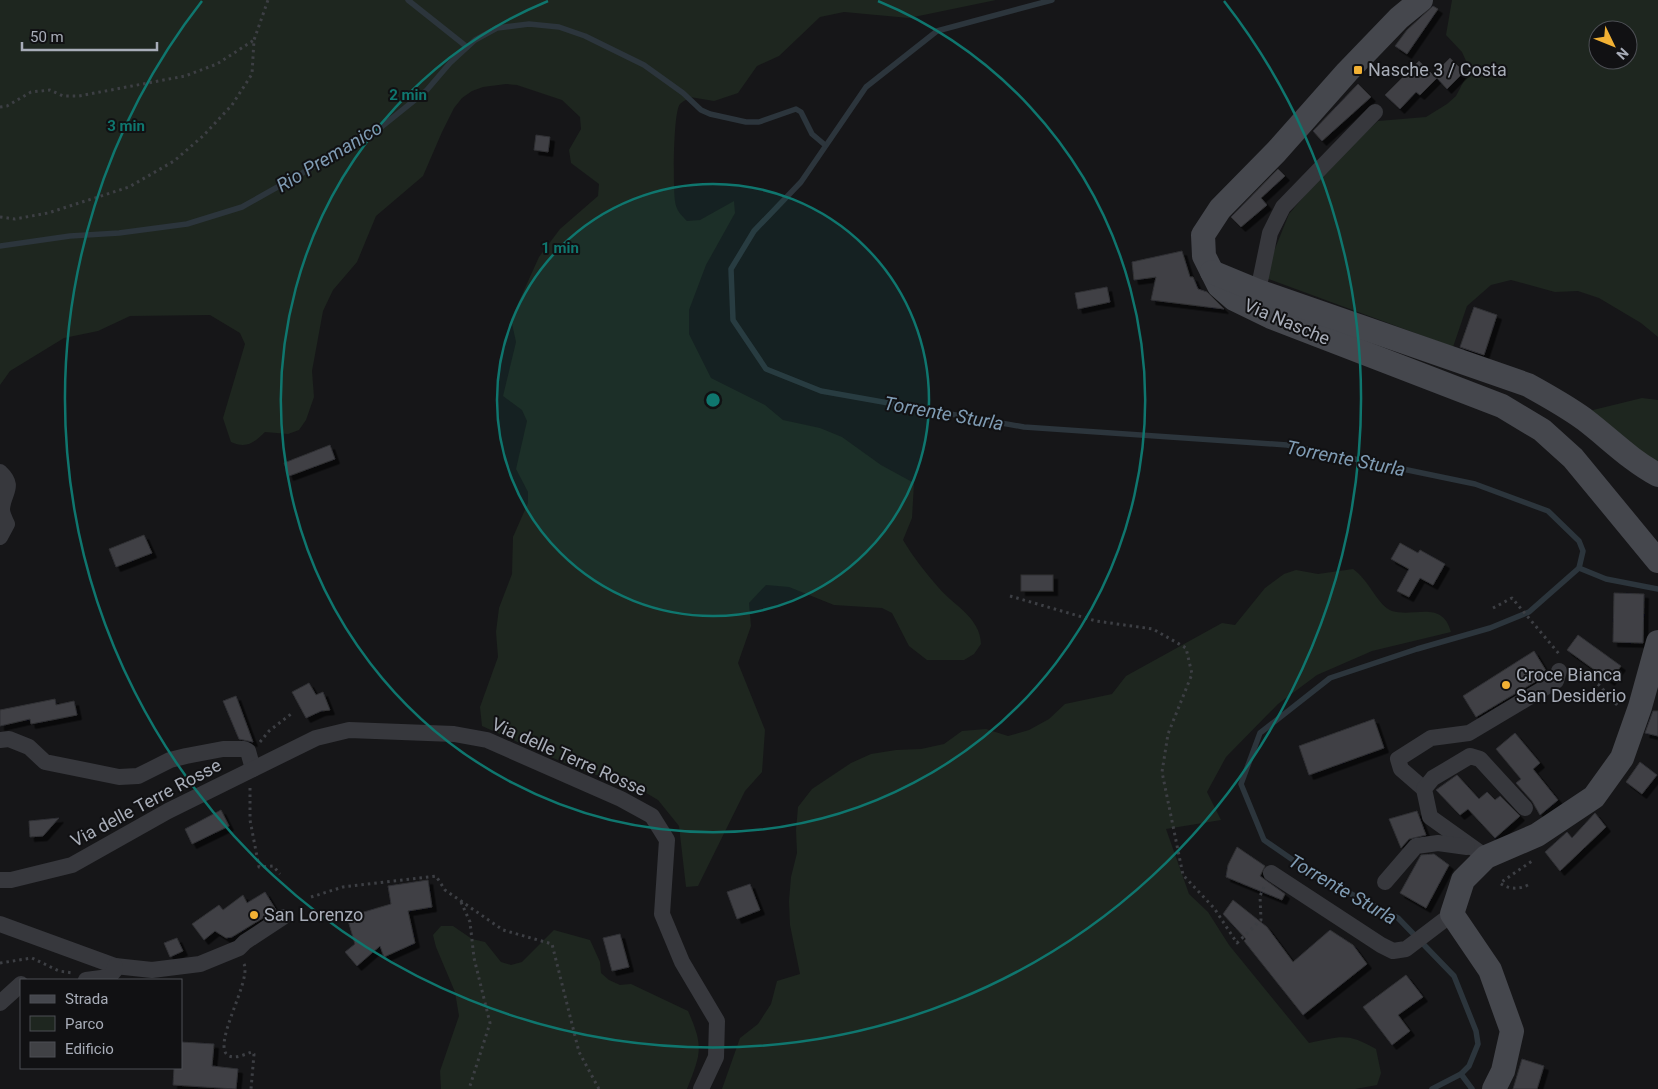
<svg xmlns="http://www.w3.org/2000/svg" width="1658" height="1089" font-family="Roboto,sans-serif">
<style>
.green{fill:#1e261f;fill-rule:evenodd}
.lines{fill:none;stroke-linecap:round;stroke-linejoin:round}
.stream{stroke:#2c353c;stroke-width:5.5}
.building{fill:#404145;stroke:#303034;filter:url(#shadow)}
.path{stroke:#3d3f44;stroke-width:3;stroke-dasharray:2.5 4;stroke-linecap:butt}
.street{stroke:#37383d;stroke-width:16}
.secondary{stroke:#45474d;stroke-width:24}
.ring{fill:none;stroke:#0f766e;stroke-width:2.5}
.poi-dot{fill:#f2b134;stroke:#111113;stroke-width:2}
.labels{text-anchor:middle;stroke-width:4;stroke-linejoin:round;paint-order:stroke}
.poi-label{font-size:18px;fill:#a8adb8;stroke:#111113;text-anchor:start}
.street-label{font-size:18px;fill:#a8adb8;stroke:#111113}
.water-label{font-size:19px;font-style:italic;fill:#7f9bb3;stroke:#111113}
.centre{fill:#0f766e;stroke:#111113;stroke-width:2.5}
.ring-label{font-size:15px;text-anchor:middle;font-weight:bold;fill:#0f766e;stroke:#111113;stroke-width:4;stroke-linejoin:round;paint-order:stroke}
</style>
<defs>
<filter id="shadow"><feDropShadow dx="4.5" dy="4.5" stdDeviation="0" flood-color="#0009"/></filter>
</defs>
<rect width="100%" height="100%" fill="#161618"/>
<g class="green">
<path d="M0,0H996L909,18L844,12L820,17L779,56L757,66L738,93L714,101L690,97C688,99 683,101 680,104C673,112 673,187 675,201C676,210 681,215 687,221L700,220L734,201L735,213L706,265L689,310V334L711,378L765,405L783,420L820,428L842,437L881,465L914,483L912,518L903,540C913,557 925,572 938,587C954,606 980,617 981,644L974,654L964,660H927L909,646L892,613L882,608L834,605L789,587L766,585L749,603L751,626L738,663L765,730L762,772L745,791L698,886L686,887L679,826L658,800L638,788L580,770L482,726L480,707L498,657L496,632L499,608L512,574L513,537L528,503V492L516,469L527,421L522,410L503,396L516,342L511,319L539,257L560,229L598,196L599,184L571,163L569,150L581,129L580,117L562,100L517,85L506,84L483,87L472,91L462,98L454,108L442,132L423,176L376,216L357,262L333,290L323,311L312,371L314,397L306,420L299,430L288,434L265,432C254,443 246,449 231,442L223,418L245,344L240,333L210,315L130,316L98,331L64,338L10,371L0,385Z"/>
<path d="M1452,0H1658V337L1641,323L1599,298L1578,291L1555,292L1511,280L1491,285L1467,306L1453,347L1266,278L1268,266L1289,214L1333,162L1378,121L1426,117L1447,104L1456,96L1467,75V63L1462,52L1446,35ZM1598,30H1628V60H1598Z"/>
<polygon points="1642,398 1658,400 1658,462 1641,454 1589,411"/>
<path d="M1353,569C1369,580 1378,606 1392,611C1414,618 1442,599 1451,632L1372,651L1317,675L1278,704L1226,757L1207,792L1221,820L1166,829L1189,894L1208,912L1229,945L1309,1043C1341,1037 1346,1032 1376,1049L1381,1073L1377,1085L1355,1089H722L740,1038L758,1024L771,1004L777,981L800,974L790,925L789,901L791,877L797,853L796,830L798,807L812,789L851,763L871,754L896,750L921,749L944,744L962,731L986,729L1008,736L1029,730L1049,719L1065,704L1112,694L1126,676L1222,623L1235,625L1265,588L1284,574L1296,570L1318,574Z"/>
<path d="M441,926H453L472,939L485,942L501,962L511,965L522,962L554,930L590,940L600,962L601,973L609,980L620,985L631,984L688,1011C704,1047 701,1053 687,1089H441L440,1071L459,1016L455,992L436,947L433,935Z"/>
</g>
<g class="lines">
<g class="stream">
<polyline points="408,0 467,47"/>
<polyline points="1052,0 937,31 866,87 801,182 754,231 731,269 733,320 766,369 821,391 1024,427 1287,445 1475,484 1548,511 1579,541 1583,551 1579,568 1529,612 1490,628 1417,649 1330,678 1260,733 1241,784 1264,840 1316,876 1398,918 1454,976 1476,1031 1478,1044 1469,1066 1461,1074 1432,1089"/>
<polyline points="0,246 70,236 119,233 187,224 242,207 375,132 426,91 450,63 475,40 497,28 529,24 559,27 585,36 644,65 683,93 701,110 710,114 746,122 759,122 796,109 801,112 812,134 825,145"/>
<polyline points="1579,568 1606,579 1658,589"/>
<polyline points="1461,1074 1472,1089"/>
</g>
</g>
<g class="building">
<polygon points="1433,6 1438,9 1407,54 1395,46 1407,30"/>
<polygon points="1450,58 1464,72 1447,89 1437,78 1420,95 1416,92 1400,109 1385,95 1419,61 1433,75"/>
<polygon points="1358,84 1371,97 1322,141 1313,131"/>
<polygon points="536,135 550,137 548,152 534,150"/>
<polygon points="1278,169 1285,176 1261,198 1267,205 1241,227 1231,217"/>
<polygon points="1182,251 1190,277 1193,277 1198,289 1207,292 1224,309 1151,300 1156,277 1134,280 1132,262"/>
<polygon points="1107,287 1110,302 1078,309 1075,293"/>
<polygon points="1474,307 1497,315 1484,355 1460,347"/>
<polygon points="330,445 335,459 289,476 284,463"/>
<polygon points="144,535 152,553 116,567 109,549"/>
<polygon points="1400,543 1418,553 1420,550 1445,564 1433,585 1420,578 1409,597 1397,591 1409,569 1391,559"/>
<rect x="1021" y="575" width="32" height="16"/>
<polygon points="1614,593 1644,594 1643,643 1613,642"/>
<polygon points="1578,635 1621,666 1610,681 1567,650"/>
<polygon points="1534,651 1548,674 1476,717 1463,696"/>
<polygon points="309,683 316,695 323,692 330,710 321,711 306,718 292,692"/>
<polygon points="236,696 253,742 239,739 223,701"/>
<polygon points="55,699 56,705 74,701 77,715 31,724 30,719 0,726 0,710"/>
<polygon points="1653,711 1658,711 1658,736 1645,733"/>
<polygon points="1374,719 1384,748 1309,775 1299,746"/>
<polygon points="1515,733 1540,763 1533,769 1558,800 1540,815 1532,801 1516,783 1521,779 1496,749"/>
<polygon points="1640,762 1657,775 1642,794 1626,782"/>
<polygon points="1457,775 1479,799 1487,792 1495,800 1500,796 1520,816 1495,838 1468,809 1460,815 1436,790"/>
<polygon points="221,810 229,826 192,844 185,829"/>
<polygon points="1417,811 1426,835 1409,839 1401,848 1389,819"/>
<polygon points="1595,813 1606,827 1560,871 1545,852 1567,832 1572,838"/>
<polygon points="59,818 43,836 30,837 29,821"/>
<polygon points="1237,847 1265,866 1260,876 1285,894 1282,900 1226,877 1228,865"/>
<polygon points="1434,854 1449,865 1426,908 1400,893 1421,855"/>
<polygon points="428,880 432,907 408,911 415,943 384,957 380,946 357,966 345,952 355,944 347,917 391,904 388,886"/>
<polygon points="750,884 760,910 737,919 727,892"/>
<polygon points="265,892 276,910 232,937 226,938 215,931 204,940 192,924 219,905 223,910 243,895 247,903"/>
<polygon points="1233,900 1267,927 1293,962 1330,930 1353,945 1367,964 1303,1015 1244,941 1246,939 1223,914"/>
<polygon points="620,934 629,967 612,971 603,938"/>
<polygon points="177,938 183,951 170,957 164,943"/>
<polygon points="1406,975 1423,997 1398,1015 1410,1031 1392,1045 1363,1007"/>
<polygon points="181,1042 214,1044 212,1066 238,1069 236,1089 173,1085 174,1068 181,1068"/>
<polygon points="1522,1059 1544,1066 1537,1089 1513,1089"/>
</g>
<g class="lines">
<g class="path">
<polyline points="0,107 7,106 31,92 50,90 63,96 79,96 185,76 217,64 254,40"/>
<polyline points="0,217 15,219 48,213 129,187 174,161 203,136 232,105 252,74 254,40 268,0"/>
<polyline points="1010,596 1096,621 1153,629 1186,648 1192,674 1168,734 1162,772 1183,875 1214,908 1237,943 1261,920 1260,896 1264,887"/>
<polyline points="1493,608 1512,598 1560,655"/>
<polyline points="1576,670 1599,685 1618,706"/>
<polyline points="260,742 269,731 291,714"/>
<polyline points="250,788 250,820 259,867 273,866 280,874"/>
<path d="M1528,885C1518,890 1508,889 1500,883L1532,861"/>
<polyline points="311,897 343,887 436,876 445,890 503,930 552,944 579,1052 599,1089"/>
<polyline points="461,902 470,922 474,958 490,1023 469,1089"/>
<polyline points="0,963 32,958 59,971 73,973"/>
<path d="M244,964C252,981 210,1047 229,1056C236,1059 245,1054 252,1052L254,1054L251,1089"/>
</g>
<g class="street">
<polyline points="1258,291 1270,233 1283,207 1375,112"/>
<path d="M0,472C16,487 3,492 2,509C2,514 5,520 7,524L0,537"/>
<polyline points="0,740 9,739 29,747 45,762 119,777 138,776 170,760 186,756 223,749 244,749 248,751 253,769"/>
<polyline points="1424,789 1401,769 1398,759 1431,738 1469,733 1556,681 1559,671"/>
<polyline points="1486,857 1430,817 1424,789 1433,778 1470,756 1480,759 1525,808"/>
<polyline points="1271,873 1381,945 1393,951 1406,949 1452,914"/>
<polyline points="0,880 11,880 72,865 168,811 316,738 349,730 454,734 487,740 621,799 652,816 667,840 662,914 682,962 717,1021 716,1057 701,1089"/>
<polyline points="1385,882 1416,846 1438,843 1467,847"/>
<polyline points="0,924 115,966 152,970 200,964 239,948 245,942 283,917"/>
<polyline points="86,980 109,977 115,970 115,966"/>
<polyline points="0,1003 21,984"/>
</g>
<g class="secondary">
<polyline points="1421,0 1399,18 1347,72 1276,152 1220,209 1203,235 1204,256 1219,286 1234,299 1271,317 1502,406 1542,430 1573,458 1658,561"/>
<path d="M1212,272L1258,291L1528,385C1548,396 1566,406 1584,419C1609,438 1630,460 1658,475"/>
<polyline points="1494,1089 1503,1071 1512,1031 1490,970 1452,914 1463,880 1486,857 1537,835 1594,797 1622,758 1640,707 1658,642"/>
</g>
</g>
<circle cx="713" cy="400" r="216" fill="#0f766e" fill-opacity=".12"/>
<g class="ring">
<circle cx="713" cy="400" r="216"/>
<path d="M878 1A432 432 0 1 1 548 1"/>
<path d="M1224 1A648 648 0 1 1 202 1"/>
</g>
<g class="poi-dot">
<rect x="1353" y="65" width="10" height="10" rx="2.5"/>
<circle cx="1506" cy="685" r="5"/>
<circle cx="254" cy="915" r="5"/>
</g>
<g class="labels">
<g class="poi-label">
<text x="1368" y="76">Nasche 3 / Costa</text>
<text x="1516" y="681">Croce Bianca<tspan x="1516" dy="21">San Desiderio</tspan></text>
<text x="264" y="921">San Lorenzo</text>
</g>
<g class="street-label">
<text transform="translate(1287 322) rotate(23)" y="6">Via Nasche</text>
<text transform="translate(569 757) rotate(24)" y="6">Via delle Terre Rosse</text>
<text transform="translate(146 803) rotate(-28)" y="6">Via delle Terre Rosse</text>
</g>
<g class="water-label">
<text transform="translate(329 156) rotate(-31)" y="7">Rio Premanico</text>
<text transform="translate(944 413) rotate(10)" y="7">Torrente Sturla</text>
<text transform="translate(1346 458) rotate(11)" y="7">Torrente Sturla</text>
<text transform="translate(1343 889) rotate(30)" y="7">Torrente Sturla</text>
</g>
</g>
<circle cx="713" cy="400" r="8" class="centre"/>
<g class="ring-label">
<text x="408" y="100">2 min</text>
<text x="126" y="131">3 min</text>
<text x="560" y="253">1 min</text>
</g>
<rect x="20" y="979" width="162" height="90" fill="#111113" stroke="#4d4f55"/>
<rect x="30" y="995" width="25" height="8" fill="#45474d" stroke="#4d4f55"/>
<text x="65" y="1004" font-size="15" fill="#a8adb8">Strada</text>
<rect x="30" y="1016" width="25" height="15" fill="#1e261f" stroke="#4d4f55"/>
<text x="65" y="1029" font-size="15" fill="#a8adb8">Parco</text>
<rect x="30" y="1042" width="25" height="15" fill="#404145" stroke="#4d4f55"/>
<text x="65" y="1054" font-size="15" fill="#a8adb8">Edificio</text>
<g transform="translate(1613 45) rotate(133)"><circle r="24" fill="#111113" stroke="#4d4f55"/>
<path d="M0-4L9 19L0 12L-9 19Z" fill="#f2b134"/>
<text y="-8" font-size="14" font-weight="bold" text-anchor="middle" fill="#a8adb8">N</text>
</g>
<path d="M22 42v8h135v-8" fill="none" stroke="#a8adb8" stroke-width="2.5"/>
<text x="30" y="42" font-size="15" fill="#a8adb8" stroke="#111113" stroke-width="4" paint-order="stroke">50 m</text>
</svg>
